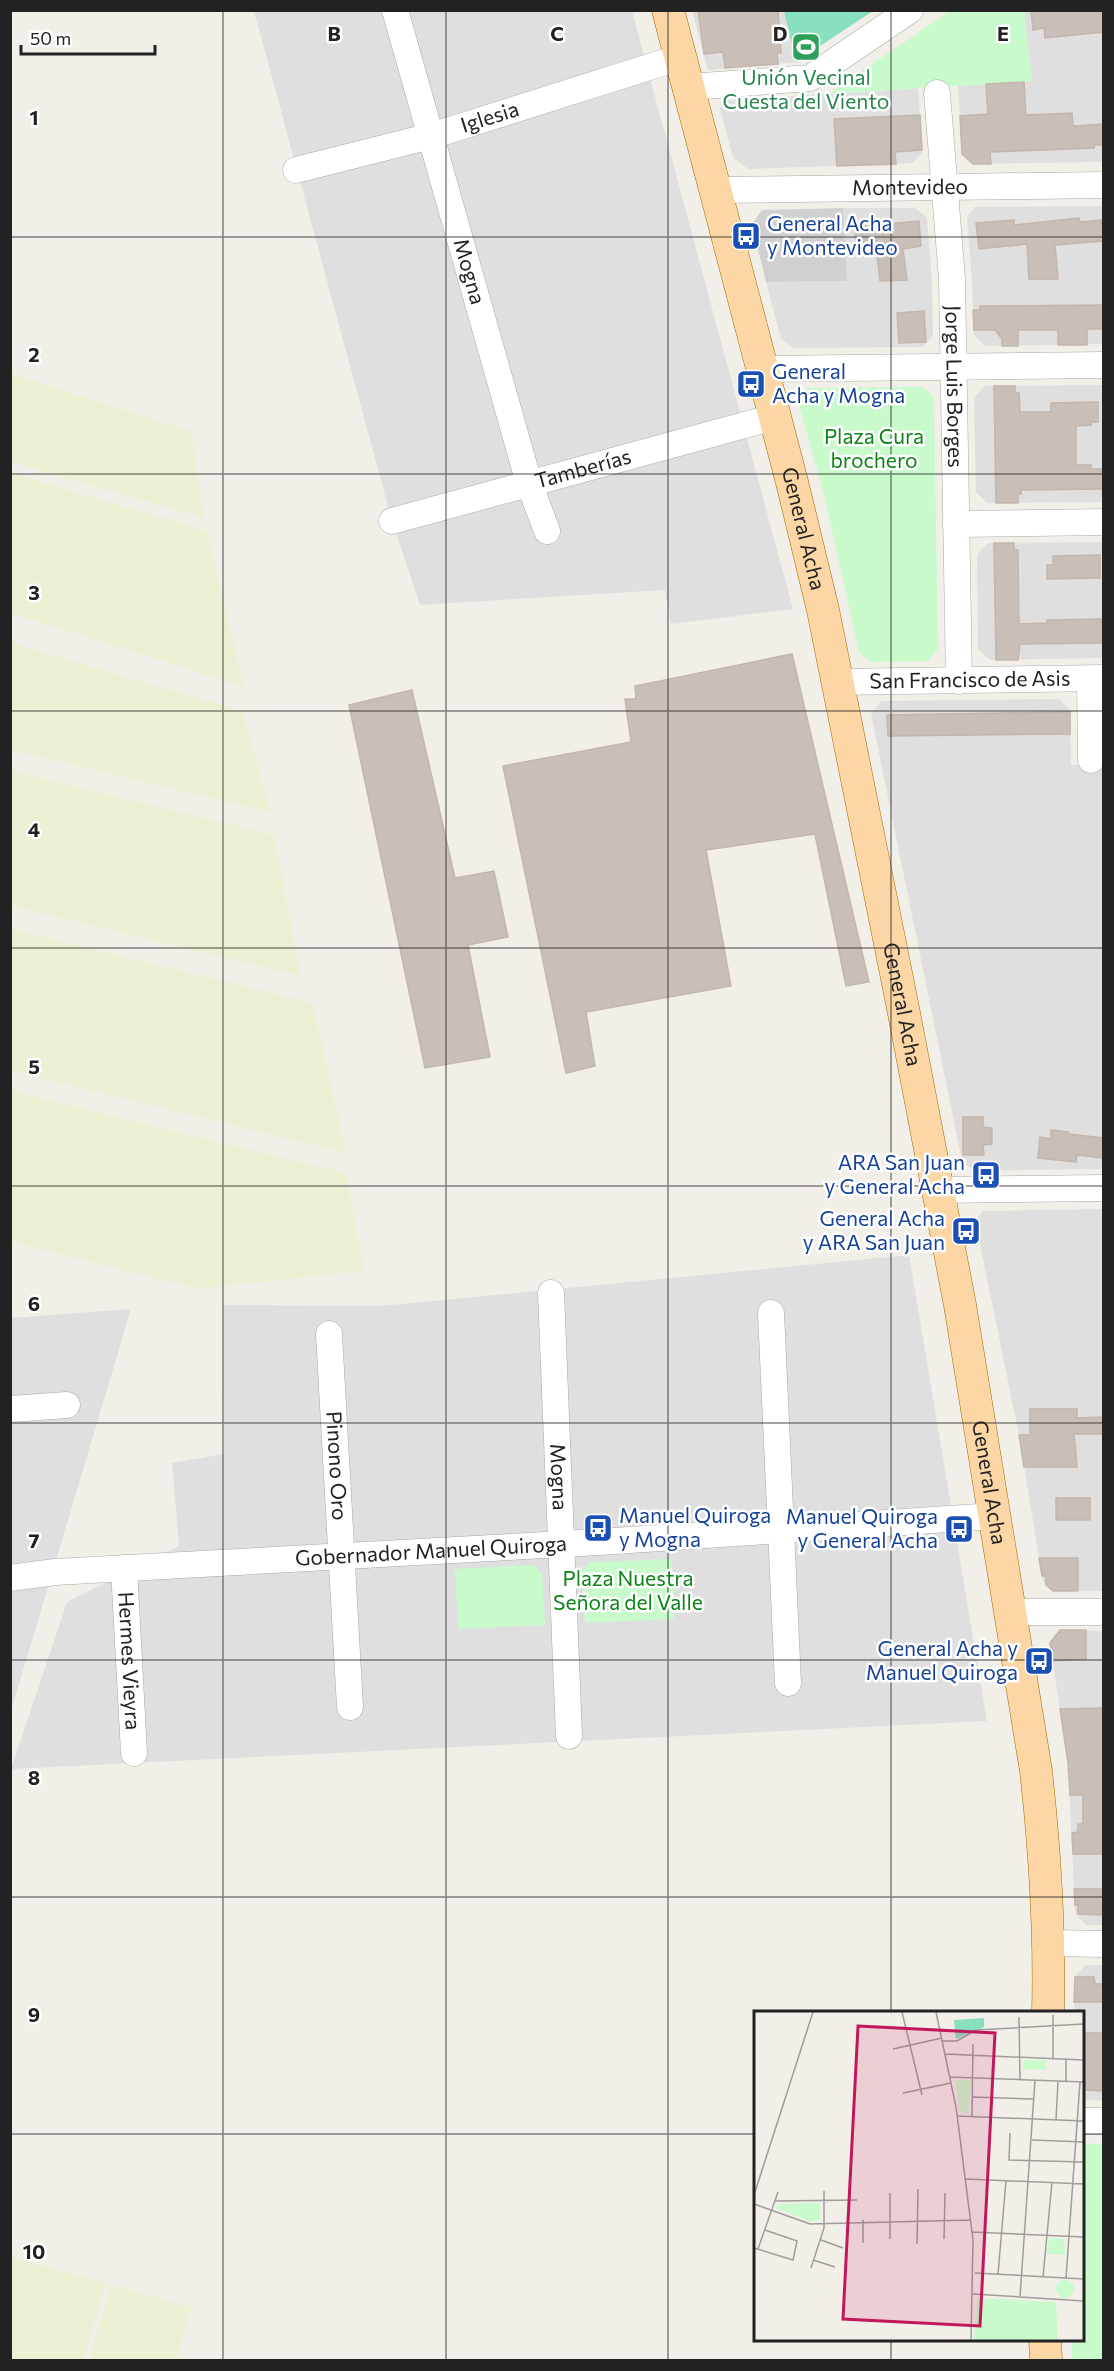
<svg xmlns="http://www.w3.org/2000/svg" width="1114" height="2371" font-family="Commissioner,sans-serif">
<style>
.residential{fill:#e0dfdf}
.religious{fill:#d0d0d0}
.farmland{fill:#eef0d5}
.park{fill:#c8facc}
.pitch{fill:#88e0be}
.building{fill:#c7bfb8;stroke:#c4b6ab;stroke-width:1.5}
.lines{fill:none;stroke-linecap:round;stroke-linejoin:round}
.minor-casing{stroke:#a9a9a9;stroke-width:27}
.major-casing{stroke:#a06b00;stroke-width:33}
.minor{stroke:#fff;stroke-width:26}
.major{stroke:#fcd6a4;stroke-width:32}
.grid{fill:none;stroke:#222;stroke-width:1.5;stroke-opacity:0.55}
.labels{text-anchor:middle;stroke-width:5;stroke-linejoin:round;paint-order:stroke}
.leisure-label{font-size:21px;fill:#27864d;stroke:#fff}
.street-label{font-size:21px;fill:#222;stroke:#fff}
.transit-label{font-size:21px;fill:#164399;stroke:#fff;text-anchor:end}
.park-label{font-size:21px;fill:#0c8416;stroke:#fff}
.inset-road{fill:none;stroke:#9f9d99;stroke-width:1.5}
.view{fill:#c2185b;fill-opacity:0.15;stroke:#c2185b;stroke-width:3}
.inset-edge{fill:none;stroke:#222;stroke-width:3}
.grid-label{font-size:20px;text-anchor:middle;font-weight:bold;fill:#222;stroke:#fff;stroke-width:5;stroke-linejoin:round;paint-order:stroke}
</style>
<rect width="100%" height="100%" fill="#f2efe9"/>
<g class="residential">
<polygon points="254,11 632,11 793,609 671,624 665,590 420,605 392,521"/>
<polygon points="692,11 784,11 796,62 708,70"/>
<polygon points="1024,11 1103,11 1103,162 973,164 962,154 958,86 1032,81"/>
<polygon points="918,88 922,153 913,163 748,169 733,158 720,108 727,100"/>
<polygon points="1103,206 1103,344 985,346 974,335 972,280 967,217 975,207"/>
<polygon points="843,208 915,208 927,218 932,280 933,335 922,347 794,348 781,339 766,282 846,281"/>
<polygon points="1103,385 1103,502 987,503 976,492 974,398 985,386"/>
<polygon points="1103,542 1103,658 990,660 978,649 977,555 988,543"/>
<polygon points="1059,699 1070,710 1071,765 1103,764 1103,1169 974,1171 962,1161 871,714 881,701"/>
<polygon points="1103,1209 1103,1591 1053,1591 1043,1582 1019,1435 975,1220 983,1211"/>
<polygon points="909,1255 987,1721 11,1769 67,1602 179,1546 172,1463 224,1454 223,1305 381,1306"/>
<polygon points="131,1309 11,1711 11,1318"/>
<polygon points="1060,1630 1103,1631 1103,1925 1086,1925 1075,1913 1068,1763 1050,1643"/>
<polygon points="1086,1965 1103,1965 1103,2101 1083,2099 1082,2012 1074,2012 1075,1976"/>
</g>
<polygon class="religious" points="843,208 847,281 766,282 752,224 762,210"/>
<g class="farmland">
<polygon points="11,374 191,431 204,518 11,462"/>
<polygon points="11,473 207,531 244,687 11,613"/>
<polygon points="11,643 243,711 270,812 11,750"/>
<polygon points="11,771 274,835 301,976 11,906"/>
<polygon points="11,929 313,1003 346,1153 11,1071"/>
<polygon points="11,1091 346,1173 364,1271 198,1289 11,1242"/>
<polygon points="10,2257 106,2283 83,2360 11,2360"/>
<polygon points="111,2285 192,2307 176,2360 89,2360"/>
</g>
<g class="park">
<polygon points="950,11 1024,11 1032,81 828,94"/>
<polygon points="923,387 934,398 938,649 927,661 871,662 859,652 824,495 798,401 808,388"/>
<polygon points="672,1559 674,1619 585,1623 582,1570 591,1562"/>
<polygon points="533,1565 542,1574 545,1625 458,1629 455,1569"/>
<polygon points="1083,2144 1103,2144 1103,2360 1072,2360 1072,2340 1082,2340"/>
</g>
<polygon class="pitch" points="784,11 784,10 873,11 796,62"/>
<g class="building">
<polygon points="698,10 778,10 781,53 777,53 778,64 725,68 723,52 704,54"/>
<polygon points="1031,10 1104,10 1104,32 1045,38 1044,28 1033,30"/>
<polygon points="1024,82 1026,115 1072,113 1073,126 1104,124 1104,145 1094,145 1094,148 990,152 991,164 973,164 962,154 960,116 988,114 986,84"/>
<polygon points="920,115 922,150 895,152 896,164 837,166 834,119"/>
<polygon points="1079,218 1080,222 1101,220 1104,241 1055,245 1058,279 1029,279 1027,244 979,249 976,223 1014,220 1014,225"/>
<polygon points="919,221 921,246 903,249 907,280 880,281 876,245 856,247 855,227"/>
<polygon points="1104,305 1103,329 1087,329 1087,345 1058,345 1058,330 1018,330 1018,346 1002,346 1002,339 995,330 974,330 973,310 980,310 980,306"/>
<polygon points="924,311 926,342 899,343 897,313"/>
<polygon points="994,386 1015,386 1015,393 1019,393 1020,412 1051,412 1051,403 1098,402 1098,422 1091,422 1091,425 1076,426 1076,465 1091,465 1091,469 1104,469 1104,489 1021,490 1021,494 1018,494 1018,503 996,503"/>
<polygon points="994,543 1014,543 1014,550 1018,550 1019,624 1047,623 1047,620 1101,619 1101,623 1104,623 1104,643 1020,644 1018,660 996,660"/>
<polygon points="1100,555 1100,578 1047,579 1047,565 1053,565 1053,556"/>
<polygon points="792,654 869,982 846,986 815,834 706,850 731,986 586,1012 595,1066 566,1073 503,766 631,742 625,699 636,699 635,686"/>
<polygon points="412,690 455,878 494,871 508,937 468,945 490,1057 425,1068 349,705"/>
<polygon points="1070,712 1070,734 888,736 887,715"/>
<polygon points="963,1117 983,1117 983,1127 992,1128 992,1144 983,1145 984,1155 963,1155"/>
<polygon points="1051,1130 1068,1132 1068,1134 1104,1138 1103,1158 1077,1155 1076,1162 1038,1158 1040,1137 1051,1139"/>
<polygon points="1030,1409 1077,1409 1077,1418 1104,1417 1104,1434 1074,1434 1077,1467 1024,1467 1019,1435 1030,1435"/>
<rect x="1056" y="1498" width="34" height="22"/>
<polygon points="1039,1558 1078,1558 1078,1591 1053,1591 1046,1585 1046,1576 1042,1576"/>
<polygon points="1060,1630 1086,1630 1086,1659 1053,1661 1050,1643"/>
<polygon points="1104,1708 1104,1854 1073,1854 1072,1833 1078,1832 1078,1824 1083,1824 1083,1795 1070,1795 1068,1763 1060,1709"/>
<polygon points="1074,1889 1104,1889 1104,1915 1078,1914 1078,1905 1075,1905"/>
<polygon points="1075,1977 1094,1977 1095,1984 1104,1984 1104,2002 1074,2002"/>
<polygon points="1083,2033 1104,2033 1104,2091 1083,2090"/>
</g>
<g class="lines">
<g class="minor-casing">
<g id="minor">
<path id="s1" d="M395,10L529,483L547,531"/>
<polyline points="689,87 810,78 910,10"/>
<path id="s2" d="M937,93L952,279L959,681"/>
<path id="s3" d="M296,170L431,136L681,57"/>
<path id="s4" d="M716,190L1104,185"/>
<polyline points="762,369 1104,365"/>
<path id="s5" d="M392,521L774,417"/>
<polyline points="956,524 1104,522"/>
<polyline points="1090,679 1091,760"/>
<path id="s6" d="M838,682L1104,678"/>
<polyline points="938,1190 1104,1188"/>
<path id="s7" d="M551,1293L569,1736"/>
<polyline points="771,1313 788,1683"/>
<path id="s8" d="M329,1334L350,1707"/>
<polyline points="10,1409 67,1405"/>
<path id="s9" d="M124,1568L134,1753"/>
<path id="s10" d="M10,1578L55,1572L599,1542L994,1516"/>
<polyline points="1010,1612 1104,1612"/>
<polyline points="1050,1943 1104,1944"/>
<polyline points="1082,2121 1104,2121"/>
</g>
</g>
<g class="major-casing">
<g id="major">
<path id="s11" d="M668,10L792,482L823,610L902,1003L960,1305L1036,1771C1045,1852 1050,1932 1048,2012"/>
<polyline points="1045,2340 1046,2360"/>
</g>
</g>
<use href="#minor" class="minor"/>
<use href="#major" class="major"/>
</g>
<path class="grid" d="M223,10V2360M446,10V2360M668,10V2360M891,10V2012M10,237H1104M10,474H1104M10,711H1104M10,948H1104M10,1186H1104M10,1423H1104M10,1660H1104M10,1897H1104M10,2134H756M1082,2134H1104M891,2340V2360"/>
<defs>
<g id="stadium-square" transform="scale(1.5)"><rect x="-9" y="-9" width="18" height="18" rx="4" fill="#2e9e5b" stroke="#fff"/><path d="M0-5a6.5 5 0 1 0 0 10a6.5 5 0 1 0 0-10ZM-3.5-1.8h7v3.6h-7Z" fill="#fff"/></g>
<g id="bus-square" transform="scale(1.5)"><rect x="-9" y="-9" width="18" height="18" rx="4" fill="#1a4fb4" stroke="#fff"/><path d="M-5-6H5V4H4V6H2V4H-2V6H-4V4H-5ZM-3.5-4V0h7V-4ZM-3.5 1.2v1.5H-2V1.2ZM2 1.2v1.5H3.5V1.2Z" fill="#fff"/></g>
</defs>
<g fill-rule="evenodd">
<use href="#stadium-square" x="806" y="47"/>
<use href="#bus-square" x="746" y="236"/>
<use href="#bus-square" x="751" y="384"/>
<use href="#bus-square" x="986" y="1175"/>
<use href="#bus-square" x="966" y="1231"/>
<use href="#bus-square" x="598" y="1528"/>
<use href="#bus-square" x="959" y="1529"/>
<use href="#bus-square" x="1039" y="1661"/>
</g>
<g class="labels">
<g class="leisure-label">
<text x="806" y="85">Unión Vecinal<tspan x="806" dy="24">Cuesta del Viento</tspan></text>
</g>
<g class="street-label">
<text dy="7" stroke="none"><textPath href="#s3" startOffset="201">Iglesia</textPath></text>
<text dy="7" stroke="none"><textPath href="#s4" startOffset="194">Montevideo</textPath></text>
<text dy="7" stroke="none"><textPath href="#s1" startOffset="272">Mogna</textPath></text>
<text dy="7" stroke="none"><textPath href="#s2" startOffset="294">Jorge Luis Borges</textPath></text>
<text dy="7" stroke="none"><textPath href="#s5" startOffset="198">Tamberías</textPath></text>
<text dy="7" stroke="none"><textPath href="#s11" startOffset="536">General Acha</textPath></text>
<text dy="7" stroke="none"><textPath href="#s6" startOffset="132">San Francisco de Asis</textPath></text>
<text dy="7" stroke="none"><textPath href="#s11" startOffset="1022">General Acha</textPath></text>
<text dy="7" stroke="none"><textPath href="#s8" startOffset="132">Pinono Oro</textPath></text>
<text dy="7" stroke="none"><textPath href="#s7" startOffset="184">Mogna</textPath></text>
<text dy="7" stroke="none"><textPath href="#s11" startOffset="1508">General Acha</textPath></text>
<text dy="7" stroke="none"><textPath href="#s10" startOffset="422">Gobernador Manuel Quiroga</textPath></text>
<text dy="7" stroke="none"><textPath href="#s9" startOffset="93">Hermes Vieyra</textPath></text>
</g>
<g class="transit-label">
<text x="767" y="231" text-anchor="start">General Acha<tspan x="767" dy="24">y Montevideo</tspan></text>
<text x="772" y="379" text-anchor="start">General<tspan x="772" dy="24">Acha y Mogna</tspan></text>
<text x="965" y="1170">ARA San Juan<tspan x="965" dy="24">y General Acha</tspan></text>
<text x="945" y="1226">General Acha<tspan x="945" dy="24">y ARA San Juan</tspan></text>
<text x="619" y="1523" text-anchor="start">Manuel Quiroga<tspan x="619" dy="24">y Mogna</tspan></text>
<text x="938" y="1524">Manuel Quiroga<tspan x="938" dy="24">y General Acha</tspan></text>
<text x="1018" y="1656">General Acha y<tspan x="1018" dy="24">Manuel Quiroga</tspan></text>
</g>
<g class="park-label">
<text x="874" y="444">Plaza Cura<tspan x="874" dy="24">brochero</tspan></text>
<text x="628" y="1586">Plaza Nuestra<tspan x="628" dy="24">Señora del Valle</tspan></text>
</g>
</g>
<g transform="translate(754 2011)">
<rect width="330" height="330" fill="#f2efe9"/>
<path d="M292,50V59L269,58L270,49ZM201,68L217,70L214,103L206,101ZM66,192V209L55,210L22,197L24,193ZM295,227L310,228L311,244L293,243ZM302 278a9 9 0 1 1 18 0a9 9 0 1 1-18 0ZM223,287L302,291L304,329H220Z" fill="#c8facc"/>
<path d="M230,7V16L202,28L200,9Z" fill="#88e0be"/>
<path class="inset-road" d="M148,1L168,84M182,1L202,96L219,229L217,329M299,4V47M265,6L266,68M188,30H203L222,19L330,13M139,38L188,27M191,43L330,49M312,48V70M196,66L330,71M149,82L197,72M219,86L280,88M203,105L330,110M218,105L219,33M302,109L304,70M256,122L255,149L330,151M278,129L330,131M212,168L330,173M136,182V228M0,184L59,1M21,190L103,189M0,193L56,213L217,209M218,221L330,226M190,228L191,182M67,229L89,237M109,232V209M163,233L164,178M0,237L39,249L43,230L11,219M4,238L24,181M59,249L81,256M57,257L70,217V180M221,262L330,268M244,263L252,170M289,266L298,171M312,267L326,71M219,283L330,290M266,286L281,69"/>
<path class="view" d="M104,15L241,22L226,315L89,308Z"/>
<rect width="330" height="330" class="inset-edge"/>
</g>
<g class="grid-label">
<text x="334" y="41">B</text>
<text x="557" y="41">C</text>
<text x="780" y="41">D</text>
<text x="1003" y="41">E</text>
<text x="34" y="125">1</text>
<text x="34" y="362">2</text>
<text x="34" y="600">3</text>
<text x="34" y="837">4</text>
<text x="34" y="1074">5</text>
<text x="34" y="1311">6</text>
<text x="34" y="1548">7</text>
<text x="34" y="1785">8</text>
<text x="34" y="2022">9</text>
<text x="34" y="2259">10</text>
</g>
<rect width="1114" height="2371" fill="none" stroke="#222222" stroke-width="24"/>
<path d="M21 45v9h134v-9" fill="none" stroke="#222222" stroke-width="3"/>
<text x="30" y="45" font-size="18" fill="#222222" stroke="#ffffff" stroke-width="4.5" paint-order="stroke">50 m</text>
</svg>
